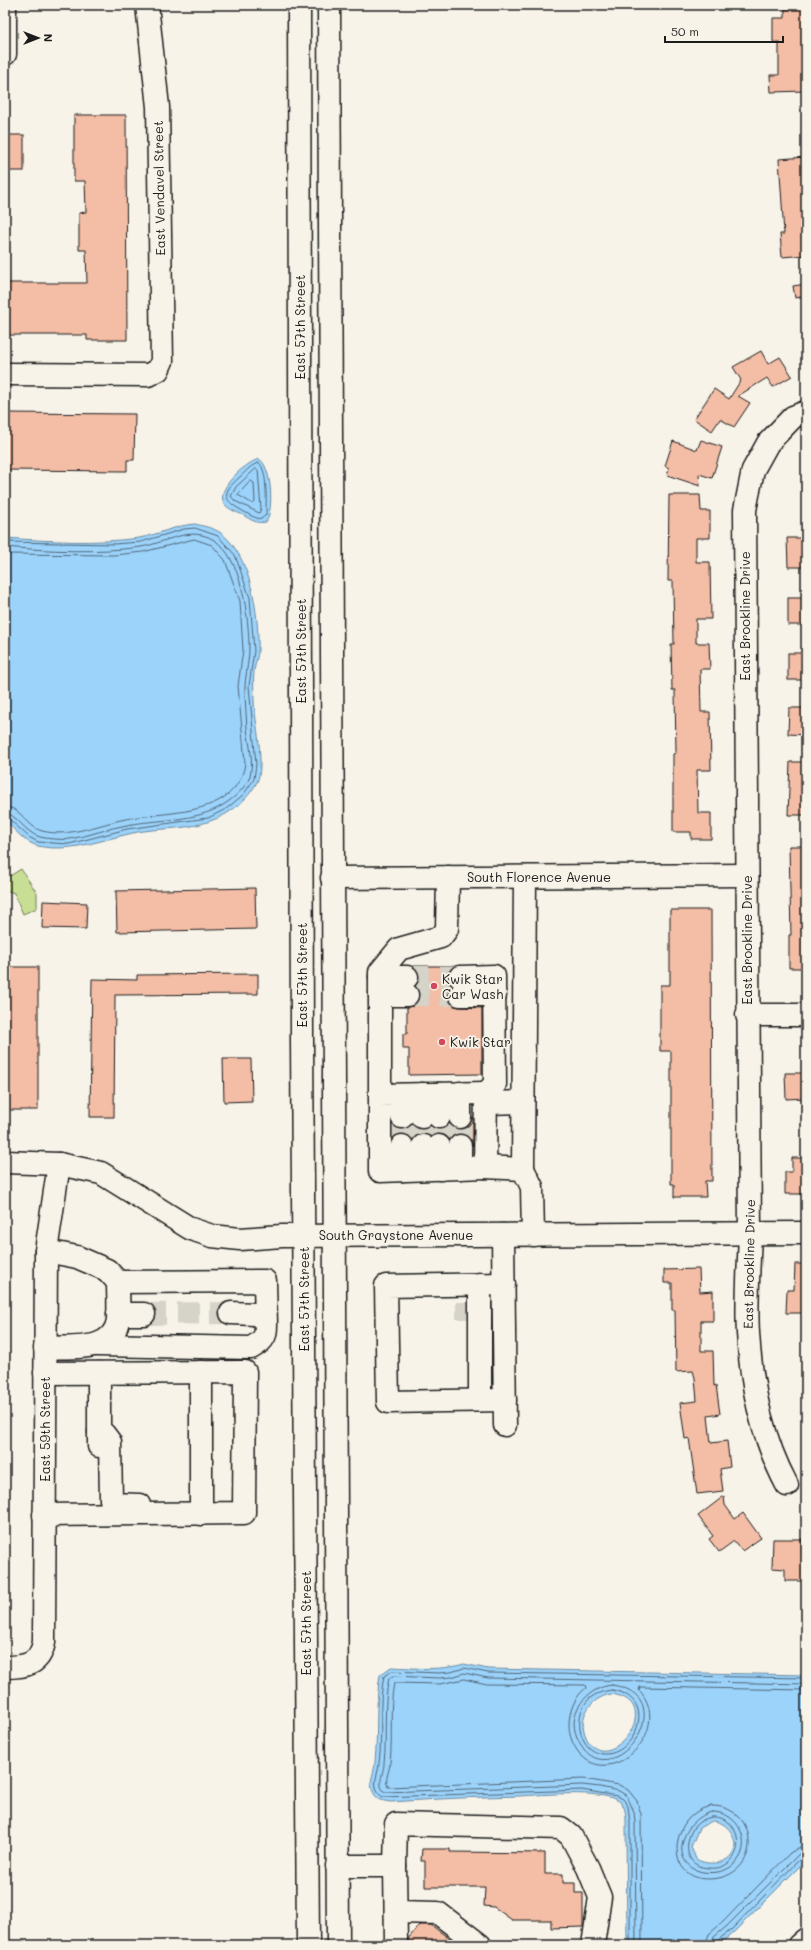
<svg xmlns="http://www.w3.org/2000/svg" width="811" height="1950" font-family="Mali,sans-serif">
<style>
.green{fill:#c8de94;stroke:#727d58}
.water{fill:#9cd3fb;stroke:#698aa2;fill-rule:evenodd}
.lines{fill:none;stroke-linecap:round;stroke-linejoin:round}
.shore{stroke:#4f6575;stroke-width:1}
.building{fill:#f3bda6;stroke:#1c1c1c}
.minor-tunnel{stroke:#d6d3c9;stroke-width:22;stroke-dasharray:22 11;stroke-linecap:butt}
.minor-casing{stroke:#1c1c1c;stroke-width:25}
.major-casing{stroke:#1c1c1c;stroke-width:25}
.minor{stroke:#f7f3e8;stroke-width:22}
.major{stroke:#f7f3e8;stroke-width:22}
.poi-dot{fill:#d1495b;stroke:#f7f3e8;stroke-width:1.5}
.labels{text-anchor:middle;stroke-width:3.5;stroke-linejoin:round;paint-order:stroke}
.street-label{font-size:13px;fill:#1c1c1c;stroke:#f7f3e8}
.poi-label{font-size:13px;fill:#1c1c1c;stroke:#f7f3e8;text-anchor:start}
</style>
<rect width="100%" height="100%" fill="#f7f3e8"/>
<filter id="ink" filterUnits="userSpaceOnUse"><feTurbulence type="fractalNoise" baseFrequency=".025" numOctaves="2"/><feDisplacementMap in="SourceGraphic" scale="8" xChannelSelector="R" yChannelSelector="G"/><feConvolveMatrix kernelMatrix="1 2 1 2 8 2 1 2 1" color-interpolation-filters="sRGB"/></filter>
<g filter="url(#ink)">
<polygon class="green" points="21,869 37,893 37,908 23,914 14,893 5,890 5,879"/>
<g class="water">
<path d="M259,459C272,466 274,511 266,522C257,524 251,520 243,515C236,512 225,508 223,501C218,486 247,462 259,459Z"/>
<path d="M195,524C203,526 214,528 221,533C251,556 259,614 258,650C258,657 255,664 254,671C253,681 254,691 254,701C255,720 265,766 257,782C248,800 229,815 210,821C190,829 166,828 144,831C110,836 73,854 38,846C24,842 15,830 5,820V538C49,541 96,544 139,538C158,535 176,525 195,524Z"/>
<path d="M464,1664L488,1669L806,1675V1860L733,1933L718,1945H627L626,1824C626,1816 626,1806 619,1801C599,1789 543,1795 519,1796C476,1797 434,1799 391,1802C381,1801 375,1799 372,1789C369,1780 375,1771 375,1762C378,1733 375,1704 380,1675L391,1667C416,1668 440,1671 464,1664ZM611,1694C670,1702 606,1781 586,1737C577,1716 591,1698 611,1694ZM712,1821C726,1821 738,1836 734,1850C729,1865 707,1866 696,1859L691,1847L699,1828Z"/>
</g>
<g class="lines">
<g class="shore">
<path d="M259,463C268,470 266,503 266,515L261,519C254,518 248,514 241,510C219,498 225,490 241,476C247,470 251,465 259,463Z"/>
<polygon points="256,469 258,470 261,509 259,513 235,501 231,496 236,487"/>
<polygon points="251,481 254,483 255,502 253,504 238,495"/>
<polyline points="5,542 113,544 141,542 184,529 195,528 218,536 235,555 250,598 254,651 249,686 256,764 254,779 244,794 226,809 208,818 127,829 69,844 38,842 29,837 9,819 5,818"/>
<path d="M5,547C48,551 98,553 141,547C166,543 190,525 214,540C242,557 249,619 249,648C249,664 244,678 245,696C246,707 246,718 247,729C249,744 254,760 250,776C246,788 233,799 223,805C196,822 157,819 127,825C108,828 89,836 70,839C61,840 49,839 40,837C25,833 17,814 5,813"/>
<path d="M5,554L114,555L143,552L194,539L212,545L225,560L240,601L243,650L238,686L245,763C243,780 233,793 218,801C190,815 156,813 126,819C99,824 70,838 42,831C27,827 21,807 5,807"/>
<path d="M612,1685C690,1696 606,1806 577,1737C566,1712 588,1687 612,1685Z"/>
<path d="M612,1690C663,1698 632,1763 598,1753C577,1746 574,1713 589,1699C596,1693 604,1691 612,1690Z"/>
<path d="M712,1806C760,1806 764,1878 709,1879C662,1880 670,1812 712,1806Z"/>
<path d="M712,1812C748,1812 757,1864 718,1872C710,1873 702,1873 694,1869C668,1854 688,1817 712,1812Z"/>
<path d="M711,1817C748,1814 748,1878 702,1867C683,1862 685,1839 695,1826C699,1821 705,1819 711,1817Z"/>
<path d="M630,1945V1823L628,1806L623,1799L617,1796L582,1790L383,1797C379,1795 377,1792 376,1787C374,1779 379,1771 379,1763C383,1734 378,1705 384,1676L392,1671L439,1673L451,1672L464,1668L488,1673L806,1678"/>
<path d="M636,1945L635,1823L634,1812L627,1796L619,1791L600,1787L582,1785L385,1792C376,1785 384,1773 384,1763C387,1735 383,1706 389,1678L393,1676L439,1678L452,1677L464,1673L488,1678L806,1684"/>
<path d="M642,1945L641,1814L637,1801L628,1790L619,1785L584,1779L388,1787C384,1780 390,1770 390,1763C393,1736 389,1709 394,1683L440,1684L464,1679L487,1684L585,1685L586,1688C575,1696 569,1711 569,1725C569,1736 573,1745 579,1753C612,1792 675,1729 639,1690L640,1687L806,1690"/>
<polyline points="705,1945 709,1934 723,1922 790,1853 798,1848 806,1846"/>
<polyline points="711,1945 714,1937 727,1926 800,1853 806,1852"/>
<polyline points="716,1945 718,1940 731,1930 798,1861 806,1857"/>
</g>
</g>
<g class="building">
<polygon points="793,5 806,5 806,91 771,92 770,75 779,75 779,42 773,42 773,18 785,18 785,9 793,9"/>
<polygon points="74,115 126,115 127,340 87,340 87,335 5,335 5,283 87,283 86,250 79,250 79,213 86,212 85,181 74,181"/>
<rect x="5" y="135" width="19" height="36"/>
<polygon points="806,157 806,255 782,257 780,234 784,234 779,159"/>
<polygon points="806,284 806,296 795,298 793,286"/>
<polygon points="761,351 768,364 780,357 792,376 773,387 767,378 738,396 750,403 734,427 720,419 712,431 694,419 714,389 729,399 741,380 733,367"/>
<polygon points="5,413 135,414 134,460 127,460 127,471 5,470"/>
<polygon points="701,440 722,447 712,478 699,474 700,486 667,475 669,468 665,466 673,441 697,450"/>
<polygon points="669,495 700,495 701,511 710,511 710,538 696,538 696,562 710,562 711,619 696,619 696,643 709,643 710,669 700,669 701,712 710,712 711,770 697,770 698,813 711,813 711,839 691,839 691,832 673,832 673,754 676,753 675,690 672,690 671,644 674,644 673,581 668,581"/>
<polygon points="787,538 806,538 806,567 788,567"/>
<rect x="788" y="598" width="18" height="27"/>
<rect x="788" y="653" width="18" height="27"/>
<polygon points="789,708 806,708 806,735 788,734"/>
<polygon points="790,762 806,762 806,815 788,815"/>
<polygon points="789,846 806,846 806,968 789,968 789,935 791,935"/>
<polygon points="255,888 256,929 117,932 116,891"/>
<polygon points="43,901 87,903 86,929 42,928"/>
<polygon points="670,910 711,910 712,1181 705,1181 706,1197 674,1197 674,1184 671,1184 671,1051 660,1051 660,985 670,985"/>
<polygon points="413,966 454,966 449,971 448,977 452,986 448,995 449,1002 454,1006 460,1007 482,1008 482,1074 409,1075 409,1049 403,1049 403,1034 407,1034 407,1007 414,1006 418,1001 419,995 415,986 419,977 418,970"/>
<rect x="5" y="967" width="33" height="143"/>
<polygon points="258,974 258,994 115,995 114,1117 90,1117 92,979 137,980 137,975"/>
<polygon points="223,1059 251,1059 252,1101 224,1102"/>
<polygon points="785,1073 806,1073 806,1098 786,1099"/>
<polygon points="473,1117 473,1146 471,1139 466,1135 460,1134 454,1135 450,1139 445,1135 439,1134 431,1137 423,1134 417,1135 412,1139 408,1135 402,1134 393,1138 393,1125 402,1129 408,1128 412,1124 416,1128 422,1129 430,1126 439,1129 445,1128 450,1124 454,1128 460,1129 467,1128"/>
<polygon points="792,1158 806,1158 806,1194 785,1194 785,1172 792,1172"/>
<polygon points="795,1264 806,1264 806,1313 786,1313 787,1290 794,1290"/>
<polygon points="699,1269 700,1292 713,1291 713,1321 701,1321 701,1351 713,1351 714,1386 716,1385 720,1414 708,1416 711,1443 727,1441 730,1467 720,1469 723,1491 697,1494 689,1438 685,1439 680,1403 697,1401 695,1378 693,1371 676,1372 675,1310 672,1310 672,1283 664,1283 664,1270"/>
<polygon points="724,1496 725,1505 735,1519 743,1513 761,1538 742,1551 734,1541 719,1552 709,1539 713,1536 698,1516"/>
<polygon points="773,1539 802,1539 802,1554 806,1554 806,1581 785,1581 785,1569 772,1568"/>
<polygon points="422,1849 450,1849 450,1852 545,1853 545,1874 563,1874 563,1883 575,1883 575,1893 583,1893 583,1927 551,1928 551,1920 512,1920 494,1907 484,1906 485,1887 425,1887 425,1861 421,1861"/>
<polygon points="419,1925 431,1925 458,1945 408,1945 408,1939"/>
</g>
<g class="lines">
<g class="minor-tunnel">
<polyline points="407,977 460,977"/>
<polyline points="407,995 460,995"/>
<polyline points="402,1117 402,1146"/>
<polyline points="422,1117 423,1146"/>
<polyline points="439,1117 439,1146"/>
<polyline points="460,1117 460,1146"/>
<polyline points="467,1302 467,1319"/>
<polyline points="144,1314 231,1313"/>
</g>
<g class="minor-casing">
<g id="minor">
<polyline points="5,6 5,54"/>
<polyline points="5,374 148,375 158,370 162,361 158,107 147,5"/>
<polyline points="332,878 747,875"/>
<polyline points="380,977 407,977"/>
<polyline points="460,977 494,976 495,1084 486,1093"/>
<polyline points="380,995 407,995"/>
<polyline points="460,995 495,995"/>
<polyline points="747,1015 806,1015"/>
<polyline points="460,1093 460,1117"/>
<polyline points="422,1094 422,1117"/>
<polyline points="439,1094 439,1117"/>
<polyline points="380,1095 486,1093 485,1167 380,1171 380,972 399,949 441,937 447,929 448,877"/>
<polyline points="402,1095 402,1117"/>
<polyline points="486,1103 523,1102"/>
<polyline points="402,1146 402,1170"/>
<polyline points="423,1146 423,1169"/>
<polyline points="439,1146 440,1169"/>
<polyline points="460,1146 460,1168"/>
<polyline points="5,1162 59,1164 101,1173 191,1229 212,1236 240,1239 282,1236 806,1233"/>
<polyline points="485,1167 523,1169 532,1187 533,1235"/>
<polyline points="523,1169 525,877"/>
<polyline points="503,1235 505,1425"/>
<polyline points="118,1282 265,1281 266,1325"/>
<polyline points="480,1284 480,1400"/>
<polyline points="504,1284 386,1286 388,1402 505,1400"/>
<polyline points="118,1314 144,1314"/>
<path d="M98,1345L251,1348C264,1341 269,1334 264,1319L255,1314L231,1313"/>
<path d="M45,1348C70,1346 113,1354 118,1320C119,1308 118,1294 118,1282L107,1270L77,1257L46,1251"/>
<polyline points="201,1372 201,1514"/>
<polyline points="99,1432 104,1434 110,1442 111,1500 115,1504 139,1505"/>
<polyline points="99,1446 99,1373"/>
<path d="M787,1485C762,1438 751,1386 748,1333C746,1300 749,1266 750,1233L745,510L753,470L768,443L793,417L806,412"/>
<polyline points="44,1515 244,1513 245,1372 45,1373"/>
<path d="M5,1667C25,1667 40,1665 44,1642L46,1251L59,1164"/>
<polyline points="337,1866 395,1866 396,1945"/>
<polyline points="395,1866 396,1824 561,1828 571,1836 588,1868 600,1897 593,1945"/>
<polyline points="396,1912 438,1913 480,1945"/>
</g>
</g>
<g class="major-casing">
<g id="major">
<polyline points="299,5 302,1040 308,1945"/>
<polyline points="329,5 338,1945"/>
<polyline points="799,1945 806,1939"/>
</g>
</g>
<use href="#minor" class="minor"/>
<use href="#major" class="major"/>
</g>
</g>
<g class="poi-dot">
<circle cx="434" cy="986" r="4"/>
<circle cx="442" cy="1042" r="4"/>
</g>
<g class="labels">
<g class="street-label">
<text transform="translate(159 188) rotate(-91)" y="5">East Vendavel Street</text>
<text transform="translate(300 327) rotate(-90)" y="5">East 57th Street</text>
<text transform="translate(745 616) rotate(-90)" y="5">East Brookline Drive</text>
<text transform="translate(301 651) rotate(-90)" y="5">East 57th Street</text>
<text x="539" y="882">South Florence Avenue</text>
<text transform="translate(747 940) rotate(-90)" y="5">East Brookline Drive</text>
<text transform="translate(302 975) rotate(-90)" y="5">East 57th Street</text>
<text x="396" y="1240">South Graystone Avenue</text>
<text transform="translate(749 1264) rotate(-89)" y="5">East Brookline Drive</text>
<text transform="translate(304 1299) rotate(-90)" y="5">East 57th Street</text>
<text transform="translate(45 1429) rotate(-90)" y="5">East 59th Street</text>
<text transform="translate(306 1623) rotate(-90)" y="5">East 57th Street</text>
</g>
<g class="poi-label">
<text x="442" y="984">Kwik Star<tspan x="442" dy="15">Car Wash</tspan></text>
<text x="450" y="1047">Kwik Star</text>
</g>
</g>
<rect width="811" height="1950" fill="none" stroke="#f7f3e8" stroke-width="20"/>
<rect x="10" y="10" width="791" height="1930" fill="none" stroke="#1c1c1c" stroke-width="1.5" filter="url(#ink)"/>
<g transform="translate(38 38) rotate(90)" stroke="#f7f3e8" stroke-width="3" paint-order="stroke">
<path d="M0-3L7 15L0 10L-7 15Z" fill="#1c1c1c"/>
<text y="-6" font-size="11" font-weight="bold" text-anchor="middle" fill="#1c1c1c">N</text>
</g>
<path d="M665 36v6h118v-6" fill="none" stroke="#1c1c1c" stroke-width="2"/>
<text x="671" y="36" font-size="12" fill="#1c1c1c" stroke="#f7f3e8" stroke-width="3" paint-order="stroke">50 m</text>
</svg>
